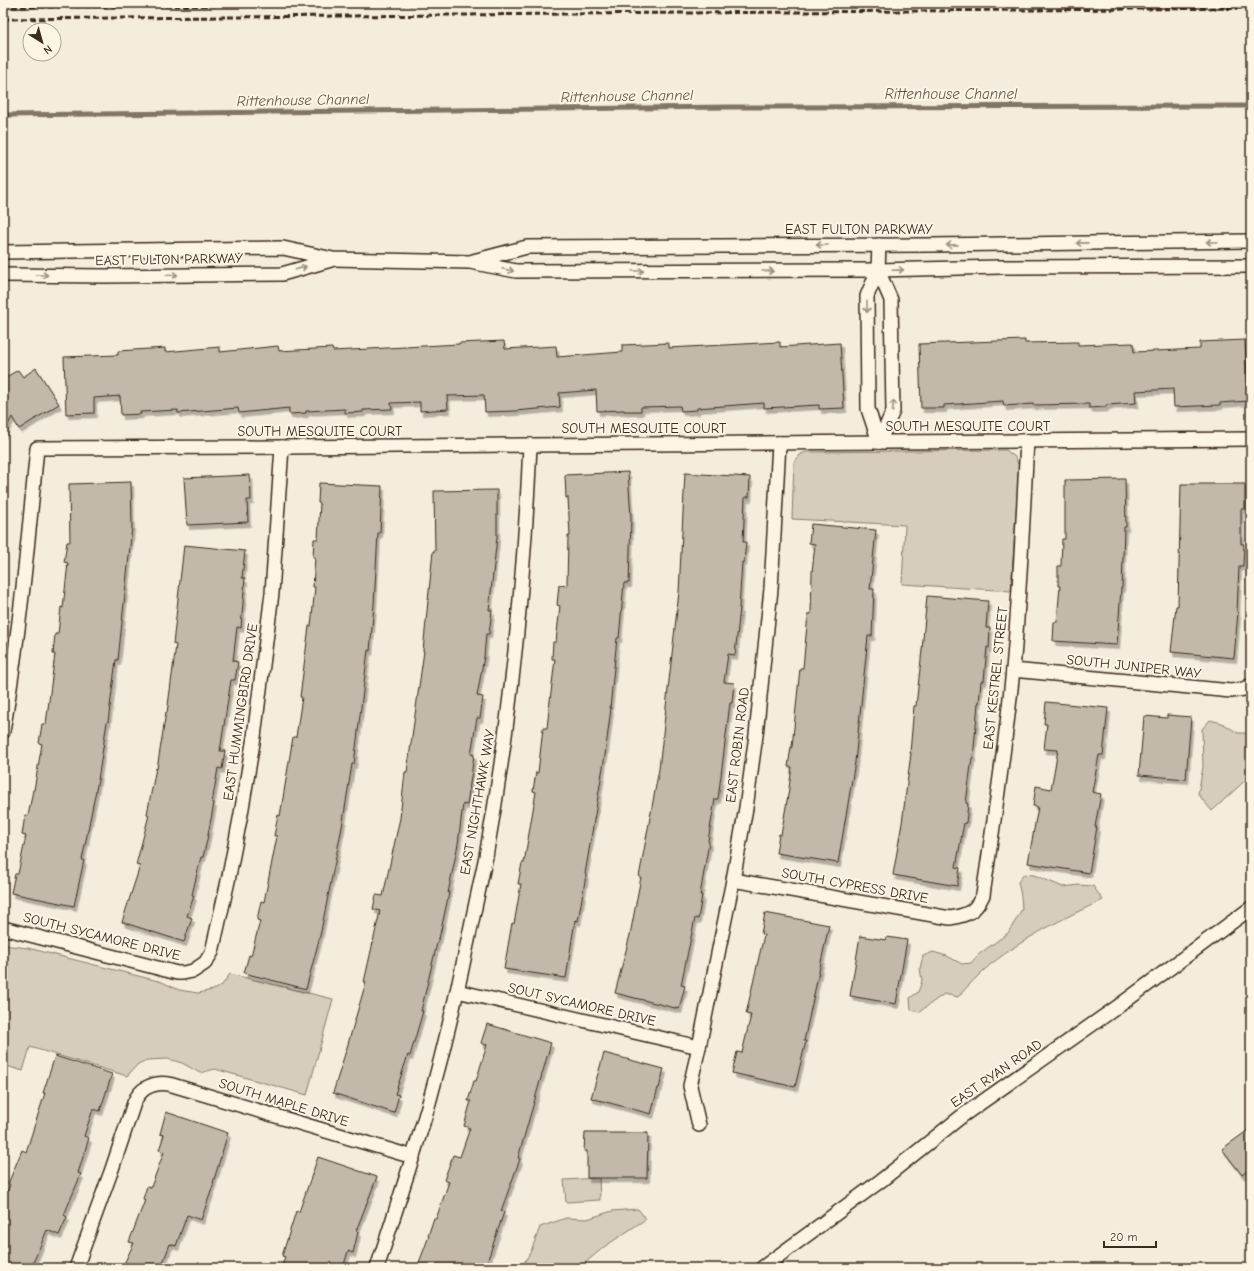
<svg xmlns="http://www.w3.org/2000/svg" width="1254" height="1271" font-family="'Comic Neue',sans-serif">
<style>
.green{fill:#d6cdbd;stroke:#887c6e}
.lines{fill:none;stroke-linecap:round;stroke-linejoin:round}
.stream{stroke:#817466;stroke-width:5}
.building{fill:#c3b9aa;stroke:#3b2a1e;filter:url(#shadow)}
.minor-casing{stroke:#3b2a1e;stroke-width:16}
.minor{stroke:#fcf5e5;stroke-width:13}
.rail{stroke:#3b2a1e;stroke-width:3;stroke-dasharray:6 3;stroke-linecap:butt}
.oneway{stroke:#9c9082}
.labels{text-anchor:middle;stroke-width:4;stroke-linejoin:round;paint-order:stroke}
.street-label{font-size:14px;fill:#3b2a1e;stroke:#fcf5e5}
.water-label{font-size:15px;font-style:italic;fill:#645548;stroke:#fcf5e5}
</style>
<defs>
<filter id="shadow"><feDropShadow dx="2.5" dy="4.5" stdDeviation="0" flood-color="#0004"/></filter>
</defs>
<rect width="100%" height="100%" fill="#f4eddd"/>
<filter id="ink" filterUnits="userSpaceOnUse"><feTurbulence type="fractalNoise" baseFrequency=".025" numOctaves="2"/><feDisplacementMap in="SourceGraphic" scale="8" xChannelSelector="R" yChannelSelector="G"/><feConvolveMatrix kernelMatrix="1 2 1 2 8 2 1 2 1" color-interpolation-filters="sRGB"/></filter>
<g filter="url(#ink)">
<g class="green">
<polygon points="1006,450 1015,457 1019,466 1011,591 902,584 905,525 792,519 794,462 801,454 806,452"/>
<polygon points="1210,720 1222,723 1238,733 1251,733 1251,775 1212,811 1198,794 1203,767 1202,729"/>
<path d="M1024,874L1034,875L1063,887L1079,885L1093,886L1103,900C1065,917 1024,938 991,964C979,974 968,986 958,997L944,994L919,1012L911,1010L910,998L918,992L922,981L920,968L923,956L933,952L947,956L962,964L971,963L978,955L1008,933L1017,918L1022,909L1021,896L1018,882Z"/>
<polygon points="3,945 28,948 162,982 179,990 198,993 213,990 222,985 230,974 333,999 307,1095 215,1069 200,1073 182,1063 168,1059 147,1060 138,1064 127,1076 30,1047 23,1071 3,1065"/>
<polygon points="599,1178 600,1200 566,1202 564,1180"/>
<polygon points="638,1209 646,1219 604,1247 579,1268 521,1268 531,1251 540,1227 566,1218 587,1219 612,1211"/>
</g>
<g class="lines">
<polyline class="stream" points="3,115 730,107 1251,106"/>
</g>
<g class="building">
<polygon points="1025,340 1025,343 1078,342 1078,345 1133,343 1134,352 1200,349 1200,342 1245,340 1248,401 1220,403 1220,405 1174,407 1173,389 1135,391 1136,403 1106,405 1106,407 1089,408 1089,404 1033,405 1033,404 1004,406 1003,401 944,405 944,408 921,408 919,344"/>
<polygon points="504,341 505,349 556,346 557,357 622,352 622,345 669,343 669,348 780,342 780,347 840,343 844,408 819,409 819,405 764,408 764,403 697,408 697,410 681,411 680,406 641,407 641,411 624,411 624,410 597,411 596,390 559,393 560,407 515,411 485,412 484,395 447,396 448,409 420,411 420,402 391,403 392,409 363,410 363,412 345,413 345,409 306,411 306,413 289,414 289,408 239,413 238,408 178,413 178,410 140,412 141,414 121,415 120,396 94,398 94,413 66,414 64,357 118,355 118,351 165,348 165,352 220,347 220,352 278,346 279,351 332,348 333,351 459,344 459,343"/>
<polygon points="36,368 59,404 19,429 12,417 3,434 3,379 18,370 23,377"/>
<polygon points="628,472 631,518 629,583 624,583 619,638 617,638 610,708 611,708 605,755 585,874 586,875 578,921 575,920 566,978 504,969 512,923 514,924 521,884 518,884 522,863 524,863 536,792 533,791 536,772 538,773 543,728 547,728 550,701 555,659 552,659 553,642 556,642 560,606 557,605 559,585 567,586 568,536 570,536 568,497 566,498 565,475"/>
<polygon points="685,473 750,477 749,497 745,497 743,542 746,542 744,562 742,562 739,608 740,608 735,655 728,654 724,682 734,683 732,703 730,703 718,799 715,799 708,841 709,842 700,895 702,895 698,919 695,918 681,985 685,986 679,1009 615,993 630,935 641,877 639,877 659,769 679,592"/>
<polygon points="250,475 251,500 247,500 248,522 187,525 184,478"/>
<polygon points="1125,479 1126,527 1124,527 1122,588 1121,588 1117,645 1053,641 1054,622 1057,622 1060,586 1058,586 1058,566 1061,566 1062,539 1065,539 1065,480"/>
<polygon points="131,482 132,527 118,660 116,660 108,722 107,722 98,780 82,860 84,860 74,906 11,893 15,874 18,874 26,836 22,835 25,815 28,816 33,790 34,790 42,744 39,743 42,724 46,724 55,654 53,654 55,634 58,634 61,607 63,608 68,563 64,562 67,542 70,542 69,484"/>
<polygon points="319,483 382,486 380,533 378,533 374,604 370,651 368,650 354,764 352,764 342,827 320,936 306,989 244,973 249,955 251,956 260,921 257,920 261,901 264,902 277,836 274,836 278,815 280,816 293,737 296,737 302,697 300,697 309,626 311,626 315,587 313,587 315,557 313,557 314,539 318,539 320,503 318,503"/>
<polygon points="1181,484 1245,484 1245,509 1241,509 1241,544 1244,544 1243,566 1239,566 1237,612 1238,612 1234,658 1171,652 1176,606 1178,606"/>
<polygon points="497,490 497,537 489,610 492,610 489,634 486,634 484,657 477,696 483,697 480,718 477,718 471,754 474,755 467,805 463,804 458,844 448,893 449,893 439,939 438,939 421,1011 423,1011 410,1056 408,1055 395,1094 399,1095 394,1113 333,1093 348,1044 366,982 364,982 380,911 373,909 376,895 383,896 400,818 405,772 407,772 424,651 423,651 433,551 435,551 434,491"/>
<polygon points="811,524 876,530 870,589 874,589 872,636 868,636 855,762 838,863 776,853 779,834 781,835 788,795 792,767 788,767 791,747 792,747 800,668 803,668 808,614 811,614 812,572 815,544 809,543"/>
<polygon points="184,545 245,551 242,578 245,578 241,628 237,627 233,661 238,662 235,680 231,680 220,751 225,751 222,769 218,768 212,803 214,803 207,840 203,857 201,857 192,895 194,896 187,916 192,918 184,942 122,922 140,866 136,865 149,815 147,814 156,768 157,769 166,712 167,713 176,645 173,644"/>
<polygon points="927,596 988,601 986,628 990,628 989,648 987,647 984,681 981,681 979,703 978,703 973,758 972,758 966,803 968,804 966,823 964,823 956,867 960,868 957,886 893,875 902,823 911,753 910,753 914,706 916,706 922,650"/>
<polygon points="1046,702 1108,708 1103,755 1099,755 1092,792 1101,794 1095,827 1097,827 1089,873 1028,863 1038,807 1033,806 1036,786 1051,789 1058,750 1044,749 1047,724 1044,724"/>
<polygon points="1167,715 1191,717 1186,779 1139,775 1144,716 1167,718"/>
<polygon points="765,913 829,925 804,1041 806,1041 795,1087 732,1073 737,1052 742,1053 751,1015 746,1014 764,935 761,934"/>
<polygon points="860,936 886,940 887,937 907,940 896,1004 850,996"/>
<polygon points="487,1024 551,1043 518,1158 520,1159 501,1211 504,1212 485,1268 417,1268 429,1236 428,1236 434,1218 436,1219 449,1182 444,1180 453,1155 460,1157 470,1128 464,1126 471,1101 468,1101 474,1081 476,1081 487,1045 481,1043"/>
<polygon points="604,1053 664,1069 659,1088 658,1088 651,1114 591,1098"/>
<polygon points="55,1056 112,1074 100,1111 93,1109 84,1136 89,1138 78,1173 81,1174 64,1215 67,1217 59,1235 47,1230 31,1268 3,1268 3,1200 10,1185 8,1184 22,1150 26,1152 45,1093 43,1093"/>
<polygon points="166,1112 228,1133 213,1183 214,1183 201,1220 187,1215 176,1246 170,1244 161,1268 122,1268 134,1243 129,1242 145,1200 143,1199 147,1186 151,1187 164,1152 159,1150 164,1135 160,1134"/>
<polygon points="1251,1128 1251,1168 1242,1175 1222,1149"/>
<polygon points="585,1133 648,1133 647,1178 587,1178 587,1151 584,1151"/>
<polygon points="318,1157 377,1177 356,1231 358,1232 353,1253 348,1251 343,1268 281,1268 285,1257 282,1256 296,1211 299,1212"/>
</g>
<g class="lines">
<g class="minor-casing">
<g id="minor">
<polyline points="3,252 283,248 333,259 470,262 516,271 878,270 1000,267 1251,266"/>
<polyline points="473,261 527,247 932,245 1251,241"/>
<polyline points="878,270 891,300 893,411 879,442"/>
<polyline points="3,275 105,276 282,274 331,260"/>
<polyline points="879,442 868,409 867,296 878,270 879,245"/>
<polyline points="1013,670 1231,691 1244,689 1251,685"/>
<path d="M3,732C19,638 28,543 37,448L282,447L1251,439"/>
<path d="M733,880L950,918C968,915 975,912 983,895C994,820 1006,744 1013,669C1020,593 1023,517 1027,441"/>
<polyline points="3,928 177,973 183,973 193,971 205,963 212,952 228,881 241,814 254,737 272,593 282,447"/>
<polyline points="457,991 699,1047"/>
<polyline points="699,1125 690,1086 699,1047 733,880 746,808 756,735 771,589 779,443"/>
<path d="M76,1268L112,1169L134,1103C140,1088 153,1082 169,1084L413,1157"/>
<path d="M377,1268C395,1213 413,1158 429,1103C445,1045 459,986 471,926C476,903 481,880 486,856C511,720 524,583 530,445"/>
<polyline points="762,1268 883,1179 962,1116 1120,1005 1251,908"/>
</g>
</g>
<use href="#minor" class="minor"/>
<g class="rail">
<polyline points="3,7 592,3"/>
<polyline points="3,19 1251,8"/>
</g>
</g>
<defs><path id="oneway-shaft" d="M-6 0H5M1.5-3L5.5 0L1.5 3" fill="none" stroke-width="1.6" stroke-linecap="round" stroke-linejoin="round"/></defs>
<g class="oneway">
<use href="#oneway-shaft" transform="translate(1212 242) rotate(180)"/>
<use href="#oneway-shaft" transform="translate(1082 243) rotate(179)"/>
<use href="#oneway-shaft" transform="translate(822 245) rotate(180)"/>
<use href="#oneway-shaft" transform="translate(952 245) rotate(179)"/>
<use href="#oneway-shaft" transform="translate(301 268) rotate(-16)"/>
<use href="#oneway-shaft" transform="translate(508 270) rotate(12)"/>
<use href="#oneway-shaft" transform="translate(898 270) rotate(-2)"/>
<use href="#oneway-shaft" transform="translate(638 271)"/>
<use href="#oneway-shaft" transform="translate(768 271)"/>
<use href="#oneway-shaft" transform="translate(42 275)"/>
<use href="#oneway-shaft" transform="translate(172 275) rotate(-1)"/>
<use href="#oneway-shaft" transform="translate(867 307) rotate(89)"/>
<use href="#oneway-shaft" transform="translate(893 406) rotate(-86)"/>
</g>
</g>
<g class="labels">
<g class="street-label">
<text x="859" y="234">EAST FULTON PARKWAY</text>
<text transform="translate(169 259) rotate(-1)" y="5">EAST FULTON PARKWAY</text>
<text x="968" y="431">SOUTH MESQUITE COURT</text>
<text x="644" y="433">SOUTH MESQUITE COURT</text>
<text x="320" y="436">SOUTH MESQUITE COURT</text>
<text transform="translate(1134 666) rotate(6)" y="5">SOUTH JUNIPER WAY</text>
<text transform="translate(995 678) rotate(-84)" y="5">EAST KESTREL STREET</text>
<text transform="translate(240 712) rotate(-82)" y="5">EAST HUMMINGBIRD DRIVE</text>
<text transform="translate(737 745) rotate(-83)" y="5">EAST ROBIN ROAD</text>
<text transform="translate(477 802) rotate(-80)" y="5">EAST NIGHTHAWK WAY</text>
<text transform="translate(855 885) rotate(10)" y="5">SOUTH CYPRESS DRIVE</text>
<text transform="translate(102 936) rotate(14)" y="5">SOUTH SYCAMORE DRIVE</text>
<text transform="translate(582 1004) rotate(13)" y="5">SOUT SYCAMORE DRIVE</text>
<text transform="translate(996 1073) rotate(-35)" y="5">EAST RYAN ROAD</text>
<text transform="translate(284 1102) rotate(17)" y="5">SOUTH MAPLE DRIVE</text>
</g>
<g class="water-label">
<text x="951" y="99">Rittenhouse Channel</text>
<text transform="translate(627 96) rotate(-1)" y="5">Rittenhouse Channel</text>
<text transform="translate(303 100) rotate(-1)" y="5">Rittenhouse Channel</text>
</g>
</g>
<rect width="1254" height="1271" fill="none" stroke="#fcf5e5" stroke-width="16"/>
<rect x="8" y="8" width="1238" height="1255" fill="none" stroke="#3b2a1e" stroke-width="1.5" filter="url(#ink)"/>
<g transform="translate(42 42) rotate(143)"><circle r="19" fill="#fcf5e5" stroke="#afa495"/>
<path d="M0-3L7 15L0 10L-7 15Z" fill="#3b2a1e"/>
<text y="-6" font-size="11" font-weight="bold" text-anchor="middle" fill="#3b2a1e">N</text>
</g>
<path d="M1104 1241v6h52v-6" fill="none" stroke="#3b2a1e" stroke-width="2"/>
<text x="1110" y="1241" font-size="12" fill="#3b2a1e" stroke="#fcf5e5" stroke-width="3" paint-order="stroke">20 m</text>
</svg>
